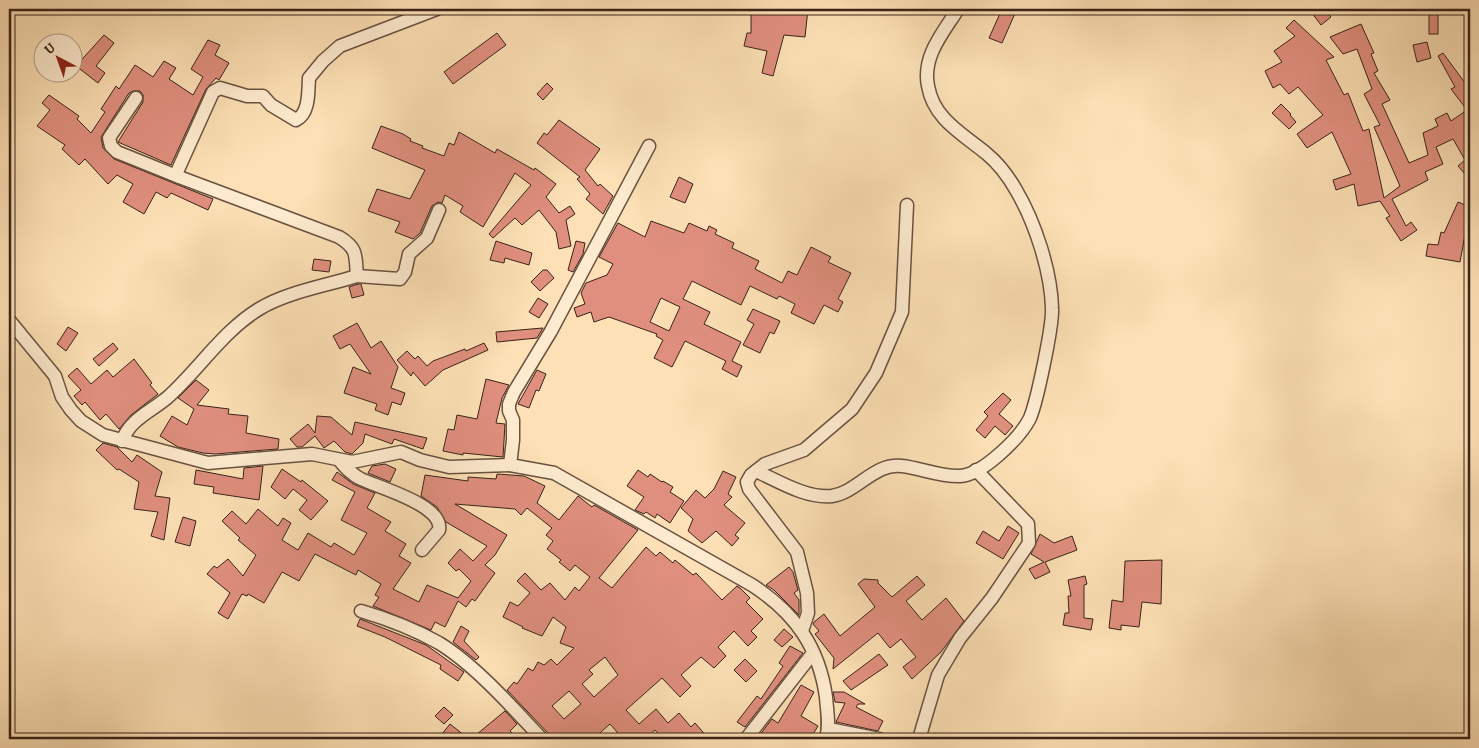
<svg xmlns="http://www.w3.org/2000/svg" width="1479" height="748" font-family="Alegreya,serif">
<style>
.building{fill:#e08f7e;stroke:#39231a;fill-rule:evenodd}
.lines{fill:none;stroke-linecap:round;stroke-linejoin:round}
.minor-casing{stroke:#6a5241;stroke-width:15}
.minor{stroke:#feebcf;stroke-width:12}
</style>
<rect width="100%" height="100%" fill="#fde0b5"/>
<filter id="stains"><feTurbulence type="fractalNoise" baseFrequency=".004" numOctaves="4"/><feColorMatrix values="0 0 0 0 .2 0 0 0 0 .09 0 0 0 0 .02 0 0 0 .5 -.17"/></filter>
<radialGradient id="worn" r=".72"><stop offset=".6" stop-color="#630" stop-opacity="0"/><stop offset="1" stop-color="#630" stop-opacity=".3"/></radialGradient>
<g class="building">
<polygon points="751,9 808,9 805,37 784,35 773,76 762,73 767,51 744,46 747,33 751,33"/>
<polygon points="1002,9 1017,9 1002,43 989,38"/>
<polygon points="1309,9 1325,9 1331,17 1321,25"/>
<rect x="1429" y="9" width="9" height="25"/>
<polygon points="1294,20 1334,57 1326,60 1344,95 1348,93 1363,131 1369,129 1384,198 1400,186 1374,127 1380,125 1364,94 1372,89 1357,49 1343,54 1330,37 1361,24 1374,53 1371,54 1378,71 1374,73 1390,100 1382,104 1409,163 1428,155 1423,133 1438,126 1435,119 1447,113 1451,121 1467,110 1451,89 1455,87 1438,56 1443,53 1468,87 1466,89 1470,94 1470,180 1458,166 1465,160 1453,139 1436,147 1443,164 1425,172 1428,180 1392,199 1406,226 1411,222 1417,230 1401,241 1386,218 1390,216 1380,201 1358,206 1354,184 1336,190 1333,180 1351,174 1332,132 1307,148 1297,134 1323,115 1298,87 1289,94 1280,84 1273,88 1265,71 1282,62 1274,51 1295,36 1286,28"/>
<polygon points="497,33 506,45 453,84 444,72"/>
<polygon points="104,35 114,43 96,66 105,73 98,83 76,66"/>
<polygon points="208,40 220,45 215,55 229,63 219,80 216,78 206,89 171,165 118,142 143,102 143,95 140,91 133,91 129,93 101,137 103,148 114,159 213,199 208,210 171,193 167,198 156,192 144,214 123,202 133,184 117,175 108,184 85,159 79,165 62,149 65,145 37,126 50,110 42,103 49,95 79,116 77,119 91,133 105,112 101,109 116,86 119,89 135,65 153,77 164,61 176,68 169,79 193,95 203,77 191,69"/>
<polygon points="1427,42 1431,58 1417,62 1413,45"/>
<polygon points="547,83 553,89 543,100 537,94"/>
<polygon points="1281,104 1291,114 1290,115 1296,122 1289,129 1272,113"/>
<polygon points="559,120 600,149 585,170 598,186 600,184 613,196 603,214 586,199 590,194 577,179 580,177 537,143 544,133 547,135"/>
<polygon points="381,126 403,134 411,139 410,141 423,146 422,148 444,156 449,143 454,145 459,132 495,153 497,149 534,170 535,168 556,184 546,197 559,213 570,206 575,214 566,220 571,246 559,249 556,232 539,210 522,225 515,218 493,238 489,234 531,185 515,173 483,227 460,212 463,206 445,195 442,203 438,202 432,206 420,233 413,239 395,232 400,222 368,211 377,189 410,199 425,170 372,148"/>
<polygon points="679,177 693,184 685,203 670,197"/>
<polygon points="1458,202 1470,207 1460,262 1426,256 1428,244 1438,245 1441,232 1444,233"/>
<path d="M651,221L684,233L689,223L707,231L709,226L717,230L715,234L734,243L732,248L759,261L755,269L782,283L788,271L797,275L811,247L831,257L828,262L851,273L838,299L843,302L838,312L824,305L814,324L791,313L795,304L779,296L777,299L750,286L741,305L692,281L683,299L710,312L704,324L741,342L732,361L742,366L737,377L722,369L726,361L685,341L672,367L654,358L663,340L656,336L657,334L609,317L594,322L591,312L577,317L574,308L585,304L581,293L586,283L607,275L613,264L599,257L618,223L645,237ZM661,298L680,307L669,331L650,322Z"/>
<polygon points="496,241 532,253 529,265 505,258 504,263 490,260"/>
<polygon points="576,241 585,243 583,254 573,272 568,270"/>
<polygon points="314,259 331,261 329,272 312,270"/>
<polygon points="543,270 547,270 554,278 540,291 531,282"/>
<polygon points="358,284 361,284 364,295 352,298 349,287"/>
<polygon points="538,298 548,304 539,318 529,312"/>
<polygon points="753,309 780,321 774,334 770,332 760,353 743,345 754,324 747,320"/>
<polygon points="357,323 371,348 381,341 398,367 391,388 405,393 401,405 392,402 388,415 375,410 377,404 344,393 353,367 371,374 350,344 340,349 333,336"/>
<polygon points="68,327 78,333 66,351 57,344"/>
<polygon points="543,328 537,338 497,342 496,332"/>
<polygon points="113,343 118,349 99,366 93,359"/>
<polygon points="484,343 488,350 443,370 425,386 413,372 411,376 397,360 407,351 415,359 418,356 427,366 433,361 465,349 466,351"/>
<polygon points="134,359 152,383 150,385 158,394 131,415 119,429 106,414 100,420 85,402 82,405 74,396 81,390 68,376 77,368 91,384 107,370 113,377"/>
<polygon points="537,370 546,374 539,391 536,390 529,408 518,404"/>
<polygon points="486,379 509,385 502,398 496,423 505,424 503,457 463,453 463,455 443,451 448,429 454,430 457,415 477,419"/>
<polygon points="196,380 209,390 197,405 229,409 228,414 248,416 246,433 279,439 278,449 215,454 203,453 178,447 160,436 172,416 187,425 194,409 178,398"/>
<polygon points="1003,393 1011,400 999,414 1013,426 1005,435 995,426 985,438 976,430 988,416 984,412"/>
<polygon points="317,416 331,417 352,435 355,422 427,438 423,449 394,439 392,444 365,434 363,443 352,454 345,452 334,441 324,448 315,436 302,447 297,447 290,439 308,424 315,433"/>
<polygon points="103,443 117,447 132,462 137,455 162,472 155,496 170,498 164,540 151,536 158,512 134,509 139,482 119,469 117,470 96,450"/>
<polygon points="385,464 396,469 390,482 368,473 372,466"/>
<polygon points="263,466 259,500 213,493 214,487 194,484 196,470 243,479 244,468"/>
<polygon points="282,469 301,482 302,480 328,501 311,520 299,510 307,500 293,489 285,499 271,487"/>
<polygon points="638,470 648,477 650,474 662,482 663,481 673,487 670,492 684,501 670,523 657,514 655,518 646,512 644,514 635,510 644,497 627,486"/>
<polygon points="723,471 736,477 728,494 732,497 724,505 745,523 735,535 739,538 732,546 716,531 702,543 688,531 693,519 681,508 696,490 705,498 714,489"/>
<path d="M337,472L353,484L375,493L367,508L391,522L385,531L406,544L399,556L411,563L393,589L419,602L427,585L458,598L471,581L459,569L456,571L448,563L460,549L473,561L487,546L446,522L437,507L421,496L425,475L468,481V477L496,479L497,474L524,476L545,486L537,503L559,520L578,496L592,507L594,505L638,530L599,578L612,588L646,547L656,556L660,552L673,563L675,560L693,575L696,573L722,600L737,586L740,588L750,598L746,602L763,619L751,631L757,637L748,646L734,631L718,647L726,656L714,668L701,657L681,675L691,686L680,697L662,678L626,710L639,724L656,709L668,723L679,713L691,727L695,723L709,739H663L655,730L644,739H623L610,724L593,739H550L548,733L507,690L514,682L517,684L528,668L533,671L538,662L544,665L551,659L557,665L574,648L560,643L566,627L553,617L542,636L522,628L523,627L503,617L510,602L518,606L530,593L517,581L525,573L541,590L550,583L565,600L575,587L579,591L590,577L575,565L570,571L559,562L561,560L547,549L553,541L546,535L552,528L527,508L521,515L515,509L455,504L507,535L495,555L485,565L495,573L475,601L472,599L466,607L458,601L445,627L435,622L431,630L373,606L379,597L375,595L381,584L358,570L356,575L315,554L299,581L282,572L264,603L248,594L247,596L242,594L228,619L218,613L230,593L207,574L214,566L217,568L228,559L243,576L256,555L238,540L240,538L222,521L232,511L246,524L258,509L278,526L283,518L291,523L282,540L298,550L308,533L331,547L334,543L354,555L367,533L341,520L355,492L332,480ZM605,657L618,675L594,697L582,684L593,674L589,670ZM569,691L581,704L564,719L552,706Z"/>
<polygon points="183,517 196,521 190,546 175,542"/>
<polygon points="1008,526 1019,533 1003,559 976,543 983,531 999,541"/>
<polygon points="1040,534 1054,543 1072,536 1077,550 1045,562 1050,572 1035,579 1029,569 1044,562 1031,554"/>
<polygon points="1162,560 1161,604 1142,602 1139,627 1121,625 1121,630 1109,628 1112,600 1123,602 1125,561"/>
<polygon points="789,567 793,572 798,590 794,593 799,600 799,615 774,590 766,585"/>
<polygon points="917,576 925,585 906,601 922,620 946,598 964,621 941,652 912,679 903,667 916,657 901,639 890,648 878,633 833,669 834,658 815,634 819,631 813,624 814,622 824,614 840,636 875,607 858,584 864,579 878,580 878,583 892,597"/>
<polygon points="1085,576 1087,584 1084,585 1084,618 1093,619 1091,630 1063,625 1065,613 1069,613 1068,596 1071,596 1068,580"/>
<polygon points="360,619 426,645 464,672 458,681 440,669 441,665 385,637 357,626"/>
<polygon points="461,626 469,631 464,641 479,657 476,660 453,642"/>
<polygon points="784,629 793,637 782,647 774,640"/>
<polygon points="790,646 803,653 745,727 737,722 757,696 761,699 783,666 779,663"/>
<polygon points="879,654 888,665 851,690 843,681"/>
<polygon points="745,659 757,671 746,682 734,670"/>
<polygon points="801,685 814,692 801,716 818,726 810,739 764,739 759,736 772,719 778,723"/>
<polygon points="833,692 844,692 865,704 858,704 856,707 883,721 878,731 836,722 845,703 835,702"/>
<polygon points="444,707 453,715 444,724 435,716"/>
<polygon points="505,711 517,724 510,731 518,739 471,739"/>
<polygon points="450,724 469,739 448,739 442,734"/>
</g>
<g class="lines">
<g class="minor-casing">
<g id="minor">
<polyline points="136,98 109,138 111,146 117,152 179,177"/>
<polyline points="357,276 400,279 405,272 409,254 427,238 439,210"/>
<path d="M9,320L55,376L62,397L71,410L81,421L103,435L208,463L312,454L352,462L401,452L420,460L449,467L510,465L554,473L752,585C795,613 819,647 826,697C827,712 830,724 826,739"/>
<path d="M122,441C130,419 152,411 168,397C199,369 223,331 259,309C287,292 325,286 357,276C355,257 359,249 339,237L179,177L177,172L213,92L220,88L247,96H263L271,105L296,120C310,113 308,91 309,78L323,61L340,46L437,9"/>
<path d="M340,461C346,468 352,475 361,479C377,487 444,505 439,530L422,550"/>
<polyline points="510,465 513,440 513,420 509,411 509,404 514,392 551,331 649,146"/>
<path d="M756,471C778,481 807,499 832,496C858,492 875,462 902,466C920,468 941,477 960,476C982,475 1020,438 1030,418C1037,401 1053,326 1052,308C1051,271 1035,222 1016,190C1008,176 999,164 987,154C963,134 934,120 928,86C922,56 943,33 958,9"/>
<path d="M361,611C388,619 414,629 439,643C475,665 513,708 542,739"/>
<polyline points="802,631 808,613 807,593 797,552 749,489 747,482 751,475 765,464 804,450 852,409 876,373 902,312 907,205"/>
<polyline points="829,729 879,739"/>
<polyline points="746,739 813,653"/>
<polyline points="919,739 938,675 960,638 992,598 1029,543 1028,524 976,470"/>
</g>
</g>
<use href="#minor" class="minor"/>
</g>
<rect width="1479" height="748" fill="none" stroke="#fde0b5" stroke-width="30"/>
<rect x="10" y="10" width="1459" height="728" fill="none" stroke="#39231a" stroke-width="2.5"/>
<rect x="15" y="15" width="1449" height="718" fill="none" stroke="#39231a"/>
<g transform="translate(58 58) rotate(319)"><circle r="24" fill="#feebcf" stroke="#af9b87"/>
<path d="M0-4L9 19L0 12L-9 19Z" fill="#8f2418"/>
<text y="-8" font-size="14" font-weight="bold" text-anchor="middle" fill="#39231a">U</text>
</g>
<rect width="100%" height="100%" filter="url(#stains)"/>
<rect width="100%" height="100%" fill="url(#worn)"/>
</svg>
